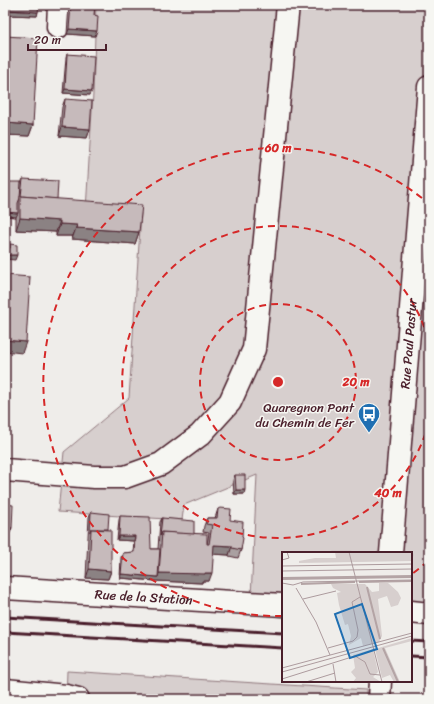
<svg xmlns="http://www.w3.org/2000/svg" width="434" height="704" font-family="Sriracha,sans-serif">
<style>
.green{fill:#d7cfce;stroke:#90777c}
.lines{fill:none;stroke-linecap:round;stroke-linejoin:round}
.minor-casing{stroke:#4a1f2b;stroke-width:25}
.major-casing{stroke:#4a1f2b;stroke-width:25}
.minor{stroke:#f6f6f2;stroke-width:22}
.major{stroke:#f6f6f2;stroke-width:22}
.rail{stroke:#4a1f2b;stroke-width:3}
.wall{fill:#aaa0a1;stroke:#4a1f2b}
.shaded-wall{fill:#8b8283;stroke:#4a1f2b}
.building{fill:#c6babb;stroke:#4a1f2b}
.ring{fill:none;stroke:#d62828;stroke-width:2;stroke-dasharray:7 5}
.labels{text-anchor:middle;stroke-width:3;stroke-linejoin:round;paint-order:stroke}
.street-label{font-size:13px;fill:#4a1f2b;stroke:#f6f6f2}
.poi-label{font-size:13px;fill:#4a1f2b;stroke:#f6f6f2;text-anchor:end}
.inset-river{fill:none;stroke:#b4a4a5;stroke-width:2}
.inset-road{fill:none;stroke:#ad9b9e;stroke-width:1}
.view{fill:#1f6fb2;fill-opacity:0.15;stroke:#1f6fb2;stroke-width:2}
.inset-edge{fill:none;stroke:#4a1f2b;stroke-width:2}
.centre{fill:#d62828;stroke:#f6f6f2;stroke-width:2}
.ring-label{font-size:12px;text-anchor:middle;font-weight:bold;fill:#d62828;stroke:#f6f6f2;stroke-width:3;stroke-linejoin:round;paint-order:stroke}
</style>
<rect width="100%" height="100%" fill="#efedea"/>
<filter id="ink" filterUnits="userSpaceOnUse"><feTurbulence type="fractalNoise" baseFrequency=".025" numOctaves="2"/><feDisplacementMap in="SourceGraphic" scale="8" xChannelSelector="R" yChannelSelector="G"/><feConvolveMatrix kernelMatrix="1 2 1 2 8 2 1 2 1" color-interpolation-filters="sRGB"/></filter>
<g filter="url(#ink)">
<g class="green">
<polygon points="96,5 429,5 429,607 411,606 411,553 283,553 283,599 251,597 257,475 184,505 182,520 58,512 64,452 129,398 141,213 86,210 93,94"/>
<polygon points="67,671 366,690 366,699 66,699"/>
</g>
<g class="lines">
<g class="minor-casing">
<g id="minor">
<polyline points="58,27 59,5"/>
<polyline points="5,470 94,477 125,477 161,464 200,435 230,402 254,349 288,5"/>
<path id="s1" d="M5,588L283,605"/>
<polyline points="411,612 429,614"/>
<polyline points="5,690 66,696 78,699"/>
</g>
</g>
<g class="major-casing">
<g id="major">
<path id="s2" d="M391,553L429,87"/>
<polyline points="379,699 380,681"/>
</g>
</g>
<use href="#minor" class="minor"/>
<use href="#major" class="major"/>
<g class="rail">
<polyline points="5,617 283,633"/>
<polyline points="5,632 283,648"/>
<polyline points="411,641 429,642"/>
<polyline points="411,656 429,657"/>
</g>
</g>
<g class="wall">
<polygon points="8,5 39,5 37,16 8,15"/>
<polygon points="69,5 95,5 94,15 95,36 67,34"/>
<polygon points="5,36 33,125 29,136 5,135"/>
<polygon points="67,54 90,95 63,93 66,58"/>
<polygon points="65,99 90,129 87,138 59,136 62,107"/>
<polygon points="23,179 57,199 139,232 135,244 72,239 73,236 56,236 56,232 16,230 16,217 5,216"/>
<polygon points="235,475 244,494 234,494 233,480"/>
<polygon points="218,509 230,520 242,537 241,550 238,558 229,556 229,555 213,554 209,581 202,581 202,583 156,581 120,578 121,557 123,553 133,552 134,541 117,540 119,520 120,516 151,549 158,549 160,522 162,518 194,534 207,544 209,533 203,532 204,526 207,518 215,518"/>
<polygon points="91,512 108,529 111,571 108,579 86,578 89,517"/>
</g>
<g class="shaded-wall">
<polygon points="9,10 38,12 37,16 8,15"/>
<polygon points="69,29 97,31 95,36 67,34"/>
<polygon points="5,70 8,70 5,79"/>
<polygon points="65,89 92,91 90,95 63,93"/>
<polygon points="6,123 33,125 29,136 5,135 5,125"/>
<polygon points="62,127 90,129 87,138 59,136"/>
<polygon points="5,212 18,213 16,217 5,216"/>
<polygon points="20,218 60,221 56,232 16,230"/>
<polygon points="60,224 77,225 73,236 56,236"/>
<polygon points="76,228 139,232 135,244 72,239"/>
<polygon points="5,255 17,255 15,260 5,259"/>
<polygon points="5,340 26,342 22,353 5,351"/>
<polygon points="236,490 245,490 244,494 234,494"/>
<polygon points="5,527 12,528 10,533 5,532"/>
<polygon points="119,536 135,536 134,541 117,540"/>
<polygon points="214,545 232,546 229,555 211,554"/>
<polygon points="89,569 111,571 108,579 86,578"/>
<polygon points="159,573 212,573 209,581 202,581 202,583 156,581 120,578 121,574 158,577"/>
</g>
<g class="building">
<polygon points="10,5 39,5 38,12 9,10"/>
<polygon points="71,5 95,5 94,15 98,16 97,31 69,29"/>
<polygon points="5,36 38,38 33,125 6,123 8,70 5,70"/>
<polygon points="67,54 94,56 92,91 65,89"/>
<polygon points="65,99 92,101 90,129 62,127"/>
<polygon points="23,179 58,181 57,199 21,196"/>
<polygon points="5,182 21,182 20,198 18,203 18,213 5,212"/>
<polygon points="20,196 142,205 139,232 76,228 77,225 60,224 60,221 20,218"/>
<polygon points="10,244 17,245 17,255 5,255 5,248 10,248"/>
<polygon points="5,275 30,277 26,342 5,340"/>
<polygon points="235,475 245,475 245,490 236,490"/>
<polygon points="5,504 13,505 12,528 5,527"/>
<polygon points="220,508 231,509 230,520 243,522 242,537 243,538 241,550 232,548 232,546 214,545 212,573 205,573 205,574 159,573 162,532 207,534 207,544 209,544 212,525 206,524 207,518 217,518 218,509"/>
<polygon points="91,512 109,514 108,529 91,529 90,532"/>
<polygon points="120,516 150,517 151,549 160,549 158,577 121,574 123,553 134,552 135,536 119,536"/>
<polygon points="162,518 194,521 194,534 162,532 160,536"/>
<polygon points="91,529 111,530 111,571 89,569"/>
</g>
</g>
<g class="ring">
<circle cx="278" cy="382" r="78"/>
<path d="M429 422A156 156 0 1 1 429 342"/>
<path d="M428 561A234 234 0 0 1 412 574M282 616A234 234 0 1 1 428 203"/>
</g>
<defs>
<g id="bus-pin" transform="scale(1.15)"><path d="M0 17L-7.5 6A9.5 9.5 0 1 1 7.5 6Z" fill="#1f6fb2" stroke="#f6f6f2"/><path d="M-5-6H5V4H4V6H2V4H-2V6H-4V4H-5ZM-3.5-4V0h7V-4ZM-3.5 1.2v1.5H-2V1.2ZM2 1.2v1.5H3.5V1.2Z" fill="#fff"/></g>
</defs>
<g fill-rule="evenodd">
<use href="#bus-pin" x="369" y="414"/>
</g>
<g class="labels">
<g class="street-label">
<text dy="5" stroke="none"><textPath href="#s2" startOffset="210">Rue Paul Pastur</textPath></text>
<text dy="5" stroke="none"><textPath href="#s1" startOffset="139">Rue de la Station</textPath></text>
</g>
<g class="poi-label">
<text x="354" y="412">Quaregnon Pont<tspan x="354" dy="15">du Chemin de Fer</tspan></text>
</g>
</g>
<g transform="translate(282 552)">
<rect width="130" height="130" fill="#efedea"/>
<path d="M53,0H130V9L17,11V9L33,6H54ZM97,31H106L116,40L119,46L116,53L109,55L105,44L96,47L100,84L97,90L81,94L79,86L67,93L69,84L66,72L63,73L57,53L55,41L59,40L51,36L49,32H83L90,40L97,39ZM130,86V89L103,96L118,130H112L108,123L100,126L93,97ZM91,97L96,120L91,125L99,130H71L74,126L69,120L73,116L71,103Z" fill="#d7cfce"/>
<path d="M130,23V26L0,28V25Z" fill="#b4a4a5"/>
<path class="inset-river" d="M77,30L130,29M19,32L73,30M85,35L98,87M101,96L116,130"/>
<path class="inset-road" d="M67,0L100,130M0,8L7,6L5,0M0,14L130,12M0,19L130,17M0,31L11,33L21,30L130,28M14,36L34,70L48,103M21,47L54,39M46,96L71,89L75,85L76,78L70,50L78,45M51,112L54,130M0,116L130,81M0,120L130,84M0,127L73,104L83,110L88,122L98,123M24,130L53,121"/>
<path class="view" d="M80,52L95,97L68,106L53,62Z"/>
<rect width="130" height="130" class="inset-edge"/>
</g>
<circle cx="278" cy="382" r="6" class="centre"/>
<g class="ring-label">
<text x="278" y="152">60 m</text>
<text x="356" y="386">20 m</text>
<text x="388" y="497">40 m</text>
</g>
<rect width="434" height="704" fill="none" stroke="#f6f6f2" stroke-width="20"/>
<rect x="10" y="10" width="414" height="684" fill="none" stroke="#4a1f2b" stroke-width="1.5" filter="url(#ink)"/>
<path d="M28 44v6h78v-6" fill="none" stroke="#4a1f2b" stroke-width="2"/>
<text x="34" y="44" font-size="12" fill="#4a1f2b" stroke="#f6f6f2" stroke-width="3" paint-order="stroke">20 m</text>
</svg>
